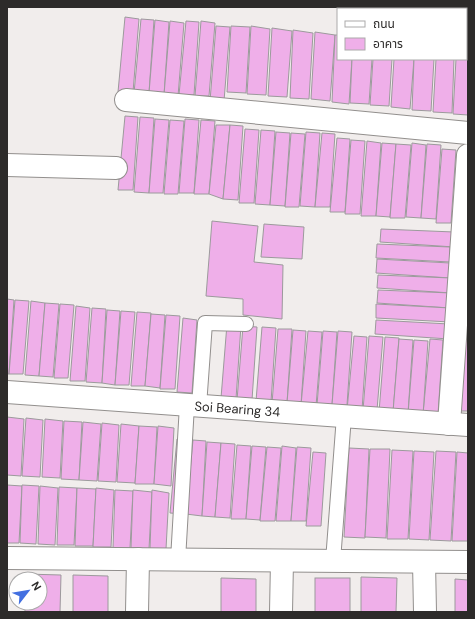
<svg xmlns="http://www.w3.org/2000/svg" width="475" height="619" font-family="'DM Sans','Noto Sans Thai',sans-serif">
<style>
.building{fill:#efafe9;stroke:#9c9a9c}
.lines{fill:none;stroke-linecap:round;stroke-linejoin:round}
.service-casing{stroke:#928f8d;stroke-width:16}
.minor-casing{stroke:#928f8d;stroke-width:24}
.tertiary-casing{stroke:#928f8d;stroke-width:24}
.service{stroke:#fff;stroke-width:14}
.minor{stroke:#fff;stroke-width:22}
.tertiary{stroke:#fff;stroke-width:22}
.labels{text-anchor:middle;stroke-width:3.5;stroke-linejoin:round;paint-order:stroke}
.street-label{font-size:13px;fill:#2d2b2a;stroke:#fff}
</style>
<rect width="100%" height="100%" fill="#f1edec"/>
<g class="building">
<polygon points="125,17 139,19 133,92 118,92"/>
<polygon points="141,19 154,20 149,93 134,93"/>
<polygon points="155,20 169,22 164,95 149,93"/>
<polygon points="170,21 184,23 178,96 164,95"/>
<polygon points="186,21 199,22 194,95 179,95"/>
<polygon points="201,21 215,23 209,96 195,96"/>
<polygon points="216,26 230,27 224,101 210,101"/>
<polygon points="231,26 250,27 246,93 227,92"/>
<polygon points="251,26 270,29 266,95 247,94"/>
<polygon points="272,28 292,31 287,97 268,96"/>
<polygon points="293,30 313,33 309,99 290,98"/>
<polygon points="315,32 335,35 330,101 311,99"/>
<polygon points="335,35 338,35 338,59 352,59 349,104 332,102"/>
<polygon points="466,48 468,48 468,115 453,114 456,59 466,59"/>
<polygon points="352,59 372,59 369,104 350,103"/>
<polygon points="373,59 392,59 389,106 370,105"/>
<polygon points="394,59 414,59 410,109 391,107"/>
<polygon points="414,59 434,59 431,111 412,110"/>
<polygon points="436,59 454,59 452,113 433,112"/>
<polygon points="125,116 138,117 133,190 118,190"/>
<polygon points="140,117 154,118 149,193 134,192"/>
<polygon points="155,119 169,120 163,193 149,193"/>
<polygon points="185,119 199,120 194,193 179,193"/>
<polygon points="170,120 184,121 178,194 164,194"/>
<polygon points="201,120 215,121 209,194 194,194"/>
<polygon points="216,125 230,125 223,199 209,194"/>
<polygon points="230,125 243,126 238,200 223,199"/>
<polygon points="245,129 259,130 254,203 239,203"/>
<polygon points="261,130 275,131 270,205 255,204"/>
<polygon points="276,132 290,133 285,206 270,205"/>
<polygon points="306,132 320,133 315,207 300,206"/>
<polygon points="291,133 305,134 299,207 285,207"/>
<polygon points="322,133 335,134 330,207 315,207"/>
<polygon points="337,138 350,139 345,212 330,212"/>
<polygon points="351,140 365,141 360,214 345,214"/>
<polygon points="367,141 381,143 376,216 361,216"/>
<polygon points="382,143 396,144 390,217 376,216"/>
<polygon points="412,143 426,145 421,218 406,217"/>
<polygon points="396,144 411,145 405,218 390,218"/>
<polygon points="427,144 441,145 436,219 421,218"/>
<polygon points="442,149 456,150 451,223 436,223"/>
<polygon points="212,221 258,226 254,262 283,265 282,319 243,315 243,299 206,296"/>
<polygon points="264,224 304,227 302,259 261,257"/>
<polygon points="381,229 454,232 454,247 380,242"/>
<polygon points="377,244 450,247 450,262 376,258"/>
<polygon points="377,259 450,263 450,278 376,273"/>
<polygon points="378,275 451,278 451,293 377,288"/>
<polygon points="378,290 451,293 450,308 377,303"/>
<polygon points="7,299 14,300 9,374 7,374"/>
<polygon points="15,300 29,301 23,374 9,374"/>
<polygon points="31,301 45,303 39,376 25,375"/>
<polygon points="45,303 59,304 53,377 39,376"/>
<polygon points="60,304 74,305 68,378 54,378"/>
<polygon points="376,304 450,308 450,322 376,318"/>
<polygon points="76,306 90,308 85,381 70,381"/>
<polygon points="92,308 106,309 102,383 86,382"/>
<polygon points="107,310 120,311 115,385 102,383"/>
<polygon points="121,311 135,312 129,385 115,385"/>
<polygon points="137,312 151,313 145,386 131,386"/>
<polygon points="151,314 165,315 160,388 145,386"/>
<polygon points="166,315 180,316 175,389 160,389"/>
<polygon points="183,318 197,320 192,393 177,392"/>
<polygon points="376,320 449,324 449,339 375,334"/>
<polygon points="227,324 241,325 236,399 221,398"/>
<polygon points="243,326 257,327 252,400 237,400"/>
<polygon points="262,327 276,328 271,402 256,401"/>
<polygon points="278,329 292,329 287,403 272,403"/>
<polygon points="293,330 306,331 301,405 287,403"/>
<polygon points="308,331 322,332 316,406 301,405"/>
<polygon points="323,331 337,332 332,405 317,405"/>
<polygon points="338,331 352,332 347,405 332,405"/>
<polygon points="354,336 367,337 362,410 347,410"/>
<polygon points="369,336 383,337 377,410 363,410"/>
<polygon points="385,337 399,338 393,412 379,412"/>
<polygon points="466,337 468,337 468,411 460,411"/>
<polygon points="399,339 413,340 408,413 393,412"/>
<polygon points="430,339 443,340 438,414 423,414"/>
<polygon points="414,340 428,341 423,415 408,414"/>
<polygon points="7,417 24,419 21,476 7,475"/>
<polygon points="26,418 43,420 40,477 22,476"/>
<polygon points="45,419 63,421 60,478 42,477"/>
<polygon points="64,421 82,422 79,480 61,479"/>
<polygon points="83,422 101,424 97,481 79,480"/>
<polygon points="102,423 119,425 116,482 98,481"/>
<polygon points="121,424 139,426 135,483 117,482"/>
<polygon points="139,426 157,427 154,484 135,484"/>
<polygon points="158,426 174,428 171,486 154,484"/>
<polygon points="177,439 190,440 185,514 170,513"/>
<polygon points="193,440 206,441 202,516 186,514"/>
<polygon points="207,442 221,443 215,517 202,516"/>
<polygon points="221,443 235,444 230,518 215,517"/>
<polygon points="237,445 251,446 246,519 231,519"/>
<polygon points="252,446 266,447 260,520 246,519"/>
<polygon points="282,446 296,448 291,521 276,521"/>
<polygon points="267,447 281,448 275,521 260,521"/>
<polygon points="297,447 311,448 306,521 291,521"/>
<polygon points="349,448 369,449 365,538 344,537"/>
<polygon points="370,449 390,449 386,538 365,537"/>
<polygon points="392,450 413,451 408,539 387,539"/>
<polygon points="414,451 434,452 429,540 409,539"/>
<polygon points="436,451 456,452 451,541 430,540"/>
<polygon points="313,452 326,453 321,526 306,526"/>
<polygon points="457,452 468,453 468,541 452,541"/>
<polygon points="7,485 22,486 19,543 7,543"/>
<polygon points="22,485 39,486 36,544 20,543"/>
<polygon points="40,486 58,488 55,545 38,544"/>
<polygon points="59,487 77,488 74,545 57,545"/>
<polygon points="77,488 96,489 93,546 75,546"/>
<polygon points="96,488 114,490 111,547 93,547"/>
<polygon points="115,490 133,491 130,548 113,548"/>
<polygon points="133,490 152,492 149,549 131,548"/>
<polygon points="152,490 169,493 166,549 150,549"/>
<polygon points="25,574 61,575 60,612 25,612 25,603 40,603 40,579 25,579"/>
<polygon points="73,575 108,576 108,612 73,612"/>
<polygon points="361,577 397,578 396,612 361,612"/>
<polygon points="221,578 256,579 256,612 221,612"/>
<rect x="315" y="578" width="35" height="34"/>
<polygon points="455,579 468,580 468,612 455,612"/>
</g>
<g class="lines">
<g class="service-casing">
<g id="service">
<polyline points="199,406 205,323 246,324"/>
<polyline points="178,560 187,405"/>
<polyline points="333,561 344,416"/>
</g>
</g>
<g class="minor-casing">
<g id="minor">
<polyline points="126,100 468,133"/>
<polyline points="7,165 116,168"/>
<polyline points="449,424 468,155"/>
<polyline points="7,558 468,562"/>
<polyline points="424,562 425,612"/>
<polyline points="137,612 138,559"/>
<polyline points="281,612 282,561"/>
</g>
</g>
<g class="tertiary-casing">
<g id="tertiary">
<path id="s1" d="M7,392L468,425"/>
</g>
</g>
<use href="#service" class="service"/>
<use href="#minor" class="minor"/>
<use href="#tertiary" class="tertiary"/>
</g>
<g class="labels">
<g class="street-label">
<text dy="5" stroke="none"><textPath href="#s1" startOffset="231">Soi Bearing 34</textPath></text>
</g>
</g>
<rect width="475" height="619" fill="none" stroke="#2d2b2a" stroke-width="16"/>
<rect x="337" y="8" width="130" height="52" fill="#ffffff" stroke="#abaaaa"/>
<rect x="345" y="21" width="20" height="6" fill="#ffffff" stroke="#abaaaa"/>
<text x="373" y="28" font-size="12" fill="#2d2b2a">ถนน</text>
<rect x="345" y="38" width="20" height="12" fill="#efafe9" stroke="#abaaaa"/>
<text x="373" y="48" font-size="12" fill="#2d2b2a">อาคาร</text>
<g transform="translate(28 591) rotate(59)"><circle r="19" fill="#ffffff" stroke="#abaaaa"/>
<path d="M0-3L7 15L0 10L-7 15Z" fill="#4370e1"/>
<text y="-6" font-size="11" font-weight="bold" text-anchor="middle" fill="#2d2b2a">N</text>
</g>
</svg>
